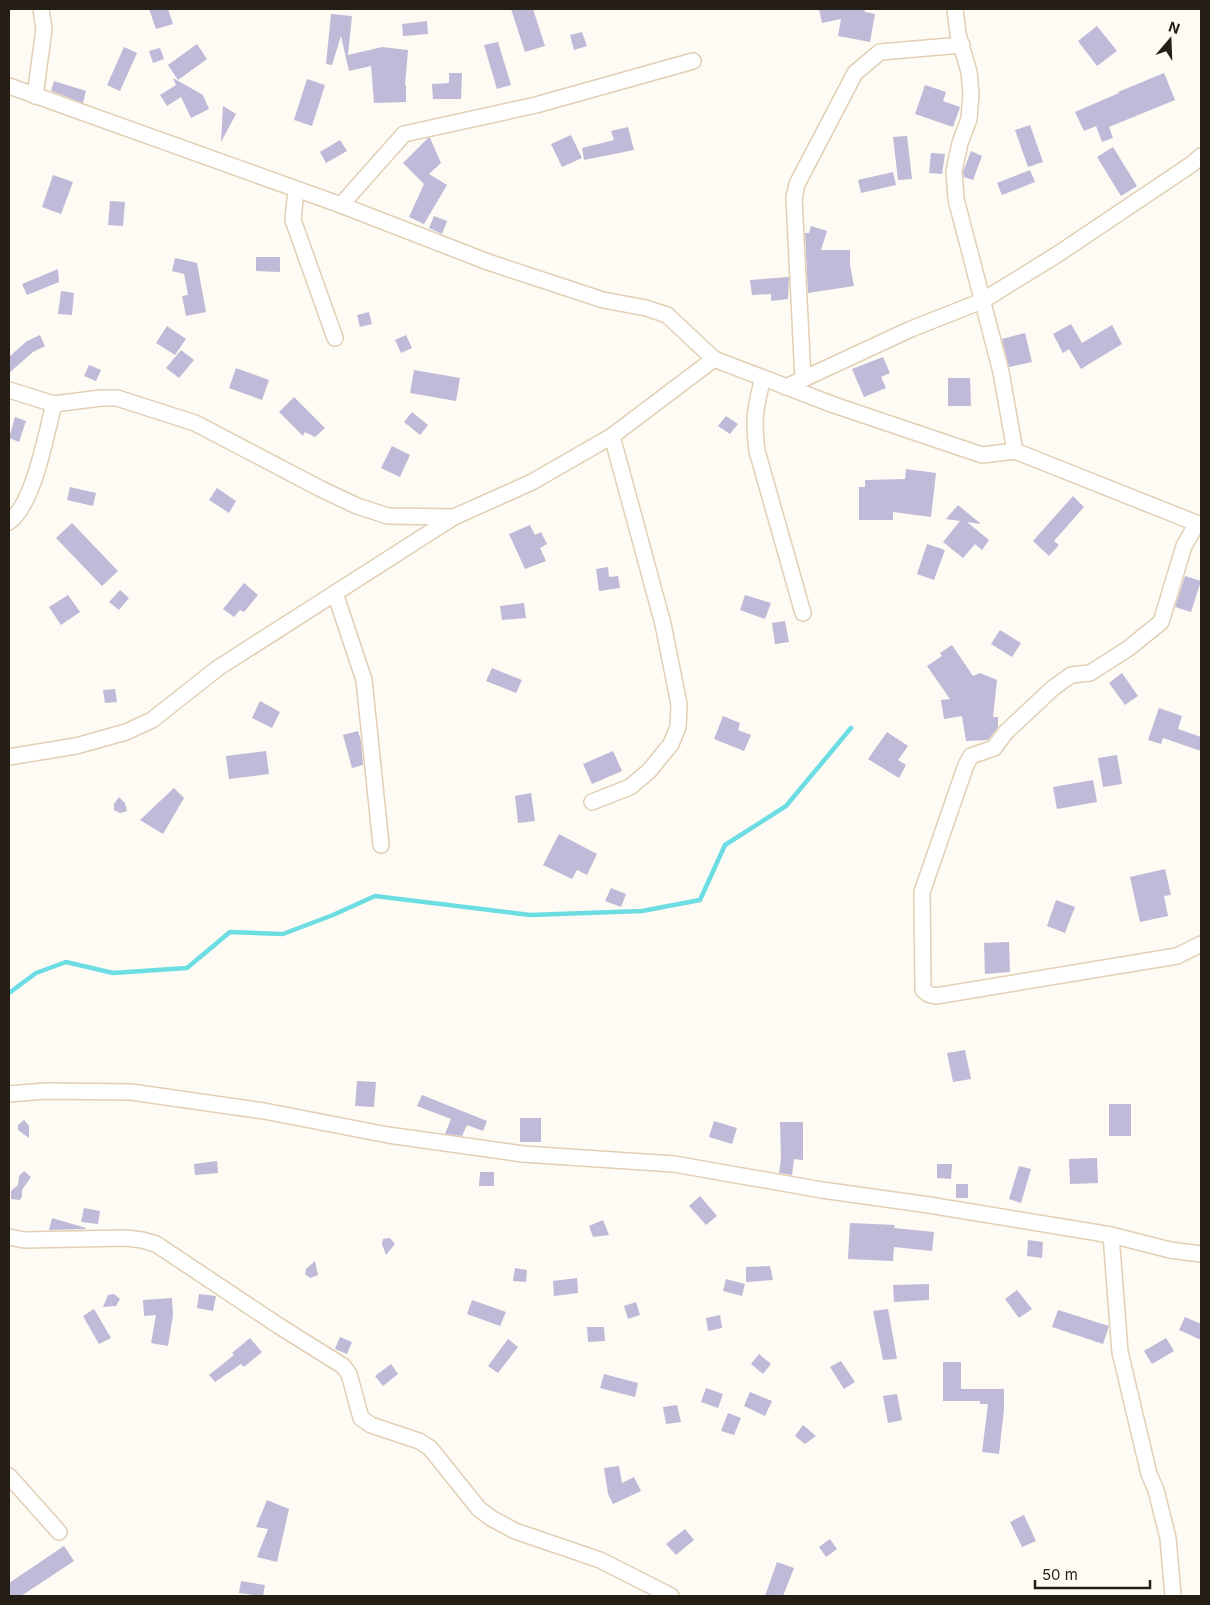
<svg xmlns="http://www.w3.org/2000/svg" width="1210" height="1605" font-family="Inter,sans-serif">
<style>
.lines{fill:none;stroke-linecap:round;stroke-linejoin:round}
.stream{stroke:#6bdde3;stroke-width:4.5}
.building{fill:#bebad7}
.street-casing{stroke:#e2cfb4;stroke-width:18}
.street{stroke:#fff;stroke-width:15}
</style>
<rect width="100%" height="100%" fill="#fefaf4"/>
<g class="lines">
<polyline class="stream" points="9,993 36,973 66,962 113,973 187,968 230,932 283,934 333,915 375,896 530,915 642,911 700,900 725,845 786,806 851,728"/>
</g>
<g class="building">
<polygon points="149,9 168,9 173,24 156,29"/>
<polygon points="511,9 533,9 545,46 525,52"/>
<polygon points="819,9 864,9 865,12 875,14 870,42 838,36 841,19 822,23"/>
<polygon points="331,14 352,16 348,55 382,47 408,50 405,85 406,85 406,102 374,103 371,66 349,71 341,36 332,65 326,64"/>
<polygon points="427,21 428,34 403,36 402,24"/>
<polygon points="1097,26 1117,51 1097,66 1078,41"/>
<polygon points="582,32 587,46 574,50 570,35"/>
<polygon points="498,42 511,85 497,89 484,45"/>
<polygon points="197,44 207,59 178,80 168,65"/>
<polygon points="124,47 137,53 120,91 107,85"/>
<polygon points="160,48 164,59 153,63 149,51"/>
<polygon points="449,73 462,73 461,99 433,99 432,84 449,83"/>
<polygon points="1164,73 1175,100 1109,127 1113,138 1102,142 1096,126 1084,131 1075,112 1119,93 1118,92"/>
<polygon points="173,78 203,95 209,109 191,118 181,97 167,106 160,95 176,85"/>
<polygon points="307,79 325,85 312,126 294,120"/>
<polygon points="54,81 86,91 83,103 51,91"/>
<polygon points="925,85 946,92 943,101 960,107 953,127 915,114"/>
<polygon points="223,106 236,114 221,142"/>
<polygon points="1030,125 1043,162 1028,167 1015,130"/>
<polygon points="628,127 634,150 584,160 582,148 614,140 611,131"/>
<polygon points="571,135 582,158 562,167 551,144"/>
<polygon points="907,136 912,179 898,180 893,137"/>
<polygon points="428,138 430,138 441,163 429,174 447,185 424,224 409,217 424,184 403,163"/>
<polygon points="340,140 347,151 326,163 320,152"/>
<polygon points="1113,147 1137,186 1121,196 1097,157"/>
<polygon points="971,151 982,156 973,180 964,177 963,172"/>
<polygon points="931,153 945,154 942,174 929,173"/>
<polygon points="1030,170 1035,182 1002,195 997,183"/>
<polygon points="893,172 896,185 861,193 858,180"/>
<polygon points="53,175 73,182 61,214 42,207"/>
<polygon points="110,201 125,202 123,226 108,225"/>
<polygon points="434,216 447,221 442,234 429,228"/>
<polygon points="811,226 827,231 821,250 850,250 850,265 854,286 808,293 805,233 809,233"/>
<polygon points="256,257 280,257 280,272 256,271"/>
<polygon points="175,258 197,263 206,312 186,316 182,296 188,295 184,274 172,271"/>
<polygon points="58,269 59,282 27,295 22,284"/>
<polygon points="789,277 788,299 771,301 771,294 752,295 750,280"/>
<polygon points="61,291 74,293 72,315 58,314"/>
<polygon points="369,312 372,324 360,327 357,315"/>
<polygon points="1071,324 1082,343 1112,325 1122,344 1081,369 1069,349 1063,353 1053,334"/>
<polygon points="167,326 186,339 175,355 156,343"/>
<polygon points="1025,333 1032,362 1009,367 1002,339"/>
<polygon points="40,335 45,346 33,352 9,373 9,357 27,341"/>
<polygon points="406,335 412,348 401,353 395,340"/>
<polygon points="181,350 194,360 179,378 166,368"/>
<polygon points="883,357 890,373 881,377 886,388 864,397 852,369"/>
<polygon points="89,365 101,370 96,381 84,376"/>
<polygon points="236,368 269,380 262,400 229,388"/>
<polygon points="414,370 460,378 456,401 410,393"/>
<polygon points="948,378 970,378 971,406 948,406"/>
<polygon points="294,397 325,428 315,437 305,432 303,436 279,412"/>
<polygon points="412,412 428,425 420,435 404,422"/>
<polygon points="726,416 738,424 730,434 718,426"/>
<polygon points="15,417 26,421 19,442 9,438"/>
<polygon points="392,446 410,455 400,477 381,468"/>
<polygon points="906,469 936,473 931,517 893,512 893,520 859,520 859,487 865,487 865,480 905,479"/>
<polygon points="70,487 96,493 93,506 67,500"/>
<polygon points="217,488 236,501 229,513 209,500"/>
<polygon points="1073,496 1084,507 1054,541 1059,545 1049,556 1033,541"/>
<polygon points="958,505 981,524 967,522 989,540 982,550 975,544 963,558 943,542 960,521 946,519"/>
<polygon points="72,523 118,571 102,586 56,538"/>
<polygon points="530,525 535,535 541,532 547,544 540,548 546,561 525,569 509,534"/>
<polygon points="927,544 945,550 934,580 917,574"/>
<polygon points="608,567 609,577 618,576 620,588 599,591 596,569"/>
<polygon points="1185,576 1201,581 1191,612 1175,607"/>
<polygon points="244,583 258,595 244,612 240,610 234,617 223,609"/>
<polygon points="120,590 129,598 119,610 109,602"/>
<polygon points="68,595 80,612 61,625 49,607"/>
<polygon points="745,595 771,603 765,619 740,610"/>
<polygon points="524,603 526,618 502,620 500,606"/>
<polygon points="785,621 789,642 775,644 772,623"/>
<polygon points="1000,630 1021,643 1012,657 991,644"/>
<polygon points="952,645 973,676 980,673 997,680 993,717 998,717 998,727 988,740 966,741 962,716 944,719 941,700 950,699 927,666 942,656 940,653"/>
<polygon points="492,668 522,680 516,693 486,681"/>
<polygon points="1122,673 1138,696 1125,705 1109,683"/>
<polygon points="115,689 117,702 105,703 103,690"/>
<polygon points="260,701 280,712 272,728 252,718"/>
<polygon points="1159,708 1182,716 1178,729 1201,737 1201,751 1163,738 1161,744 1148,740"/>
<polygon points="723,716 740,723 738,730 751,735 744,751 714,739"/>
<polygon points="358,731 361,741 363,765 352,768 343,735"/>
<polygon points="887,732 908,746 898,760 906,765 899,778 868,759"/>
<polygon points="266,751 269,774 229,779 226,756"/>
<polygon points="613,751 622,771 592,784 583,764"/>
<polygon points="1117,755 1122,784 1103,787 1098,758"/>
<polygon points="1093,780 1097,802 1057,809 1053,787"/>
<polygon points="174,788 184,798 163,834 140,820"/>
<polygon points="531,793 535,821 518,823 515,796"/>
<polygon points="119,797 125,803 127,811 120,813 114,810 114,804"/>
<polygon points="559,834 597,854 587,875 577,870 572,879 543,865"/>
<polygon points="1165,869 1171,895 1164,896 1168,916 1140,922 1130,877"/>
<polygon points="611,888 626,894 621,907 605,901"/>
<polygon points="1056,900 1075,907 1065,933 1047,926"/>
<polygon points="1009,942 1010,972 985,974 984,943"/>
<polygon points="965,1050 971,1079 953,1082 947,1053"/>
<polygon points="357,1081 376,1082 374,1107 355,1106"/>
<polygon points="422,1095 487,1121 483,1131 467,1125 462,1136 445,1134 451,1119 417,1106"/>
<rect x="1109" y="1104" width="22" height="32"/>
<rect x="520" y="1118" width="21" height="24"/>
<polygon points="24,1120 29,1126 29,1138 18,1130 18,1125"/>
<polygon points="714,1121 737,1128 732,1144 709,1137"/>
<polygon points="780,1122 803,1122 803,1160 794,1159 792,1175 779,1173 781,1159"/>
<polygon points="1097,1158 1098,1183 1070,1184 1069,1159"/>
<polygon points="217,1161 218,1173 195,1175 194,1164"/>
<polygon points="937,1164 952,1164 951,1179 937,1178"/>
<polygon points="1019,1166 1031,1169 1021,1203 1009,1199"/>
<polygon points="24,1171 31,1177 22,1190 22,1196 20,1200 11,1199 11,1191 18,1185 19,1176"/>
<polygon points="480,1172 494,1172 494,1186 479,1186"/>
<rect x="956" y="1184" width="12" height="14"/>
<polygon points="700,1196 717,1216 706,1225 689,1206"/>
<polygon points="84,1208 100,1211 98,1224 81,1222"/>
<polygon points="52,1218 86,1228 85,1229 49,1230"/>
<polygon points="603,1220 609,1235 593,1237 589,1226"/>
<polygon points="850,1223 895,1225 894,1228 934,1232 932,1251 894,1247 893,1261 848,1259"/>
<polygon points="390,1238 395,1244 386,1255 382,1244 383,1239"/>
<polygon points="1028,1240 1043,1242 1042,1258 1027,1256"/>
<polygon points="315,1261 318,1275 310,1278 305,1274 306,1269"/>
<polygon points="770,1266 773,1280 746,1282 746,1267"/>
<polygon points="515,1268 527,1270 526,1282 513,1281"/>
<polygon points="577,1278 578,1293 554,1296 553,1281"/>
<polygon points="726,1279 745,1284 742,1296 723,1291"/>
<polygon points="929,1284 929,1300 894,1302 893,1285"/>
<polygon points="1017,1290 1032,1309 1019,1318 1005,1299"/>
<polygon points="114,1294 120,1299 116,1306 103,1307 108,1295"/>
<polygon points="199,1294 216,1296 213,1311 197,1308"/>
<polygon points="172,1298 173,1315 168,1346 151,1343 156,1315 144,1316 143,1300"/>
<polygon points="472,1300 506,1312 500,1326 467,1314"/>
<polygon points="636,1302 640,1315 628,1319 624,1306"/>
<polygon points="94,1309 111,1338 99,1344 83,1316"/>
<polygon points="888,1309 897,1359 883,1360 873,1311"/>
<polygon points="1058,1310 1109,1326 1103,1344 1052,1327"/>
<polygon points="720,1315 722,1328 708,1331 706,1318"/>
<polygon points="1185,1317 1201,1324 1201,1340 1179,1330"/>
<polygon points="587,1327 604,1327 605,1341 588,1342"/>
<polygon points="340,1337 352,1342 347,1354 335,1349"/>
<polygon points="250,1338 262,1352 244,1367 241,1364 215,1382 209,1375 234,1355 232,1353"/>
<polygon points="1166,1338 1174,1351 1152,1364 1144,1351"/>
<polygon points="508,1339 518,1347 498,1373 488,1366"/>
<polygon points="759,1354 771,1364 763,1374 751,1364"/>
<polygon points="841,1361 855,1382 844,1389 830,1367"/>
<polygon points="943,1362 961,1362 961,1389 1004,1389 1004,1409 999,1454 982,1452 988,1404 980,1404 980,1401 943,1401"/>
<polygon points="391,1364 398,1374 383,1386 375,1376"/>
<polygon points="604,1374 638,1383 635,1397 600,1388"/>
<polygon points="706,1388 723,1394 718,1408 701,1402"/>
<polygon points="750,1392 772,1401 765,1416 744,1406"/>
<polygon points="897,1394 902,1420 888,1423 883,1396"/>
<polygon points="677,1405 681,1422 666,1424 663,1407"/>
<polygon points="728,1413 741,1418 734,1435 721,1431"/>
<polygon points="803,1425 816,1436 805,1444 795,1436"/>
<polygon points="619,1466 622,1483 634,1477 641,1491 613,1504 608,1494 604,1468"/>
<polygon points="267,1500 289,1509 277,1562 257,1557 268,1529 256,1527"/>
<polygon points="1024,1515 1036,1541 1022,1547 1010,1522"/>
<polygon points="685,1529 694,1540 676,1555 666,1544"/>
<polygon points="830,1539 837,1549 826,1557 819,1547"/>
<polygon points="64,1546 74,1561 21,1596 9,1596 9,1583"/>
<polygon points="777,1562 794,1568 783,1596 765,1596"/>
<polygon points="241,1581 265,1585 263,1596 239,1593"/>
</g>
<g class="lines">
<g class="street-casing">
<g id="street">
<polyline points="955,9 958,34 969,72 971,94 969,119 960,143 954,171 956,199 1001,372 1015,451"/>
<polyline points="9,86 341,205 488,262 603,300 646,308 667,315 714,359"/>
<polyline points="35,96 44,29 41,9"/>
<polyline points="296,189 293,220 335,338"/>
<polyline points="341,205 404,134 536,105 693,61"/>
<path d="M763,378C755,408 753,420 757,451L803,613"/>
<polyline points="803,379 794,198 797,184 855,73 880,52 962,45"/>
<polyline points="786,387 911,329 982,301 1058,254 1192,164 1201,156"/>
<polyline points="9,390 54,404 101,398 117,398 195,423 321,489 357,506 388,516 454,517"/>
<path d="M9,522C34,504 46,434 54,404"/>
<polyline points="1197,523 1184,546 1161,622 1129,648 1090,673 1071,675 1053,688 1006,732 994,748 971,756 966,765 922,892 923,990 928,994 936,996 1177,956 1201,944"/>
<polyline points="335,593 364,680 381,845"/>
<polyline points="9,757 76,746 126,732 152,720 218,668 454,517 532,482 612,436 714,359 834,405 982,455 1015,451 1201,525"/>
<polyline points="592,802 630,787 649,771 671,744 678,727 679,704 663,624 612,436"/>
<polyline points="9,1094 46,1091 131,1092 264,1111 388,1135 523,1154 674,1164 822,1190 929,1205 1111,1235 1170,1250 1201,1254"/>
<polyline points="1111,1235 1120,1352 1149,1474 1156,1490 1168,1538 1173,1596"/>
<polyline points="9,1237 24,1240 126,1238 142,1240 156,1244 279,1326 343,1366 349,1374 361,1418 371,1425 419,1441 430,1448 479,1509 491,1518 515,1531 600,1560 671,1596"/>
<polyline points="9,1476 59,1532"/>
</g>
</g>
<use href="#street" class="street"/>
</g>
<rect width="1210" height="1605" fill="none" stroke="#251e14" stroke-width="20"/>
<g transform="translate(1170 40) rotate(19)" stroke="#fefaf4" stroke-width="4" paint-order="stroke">
<path d="M0-4L9 19L0 12L-9 19Z" fill="#251e14"/>
<text y="-8" font-size="14" font-weight="bold" text-anchor="middle" fill="#251e14">N</text>
</g>
<path d="M1035 1580v8h115v-8" fill="none" stroke="#251e14" stroke-width="2.5"/>
<text x="1042" y="1580" font-size="15" fill="#251e14" stroke="#fefaf4" stroke-width="4" paint-order="stroke">50 m</text>
</svg>
